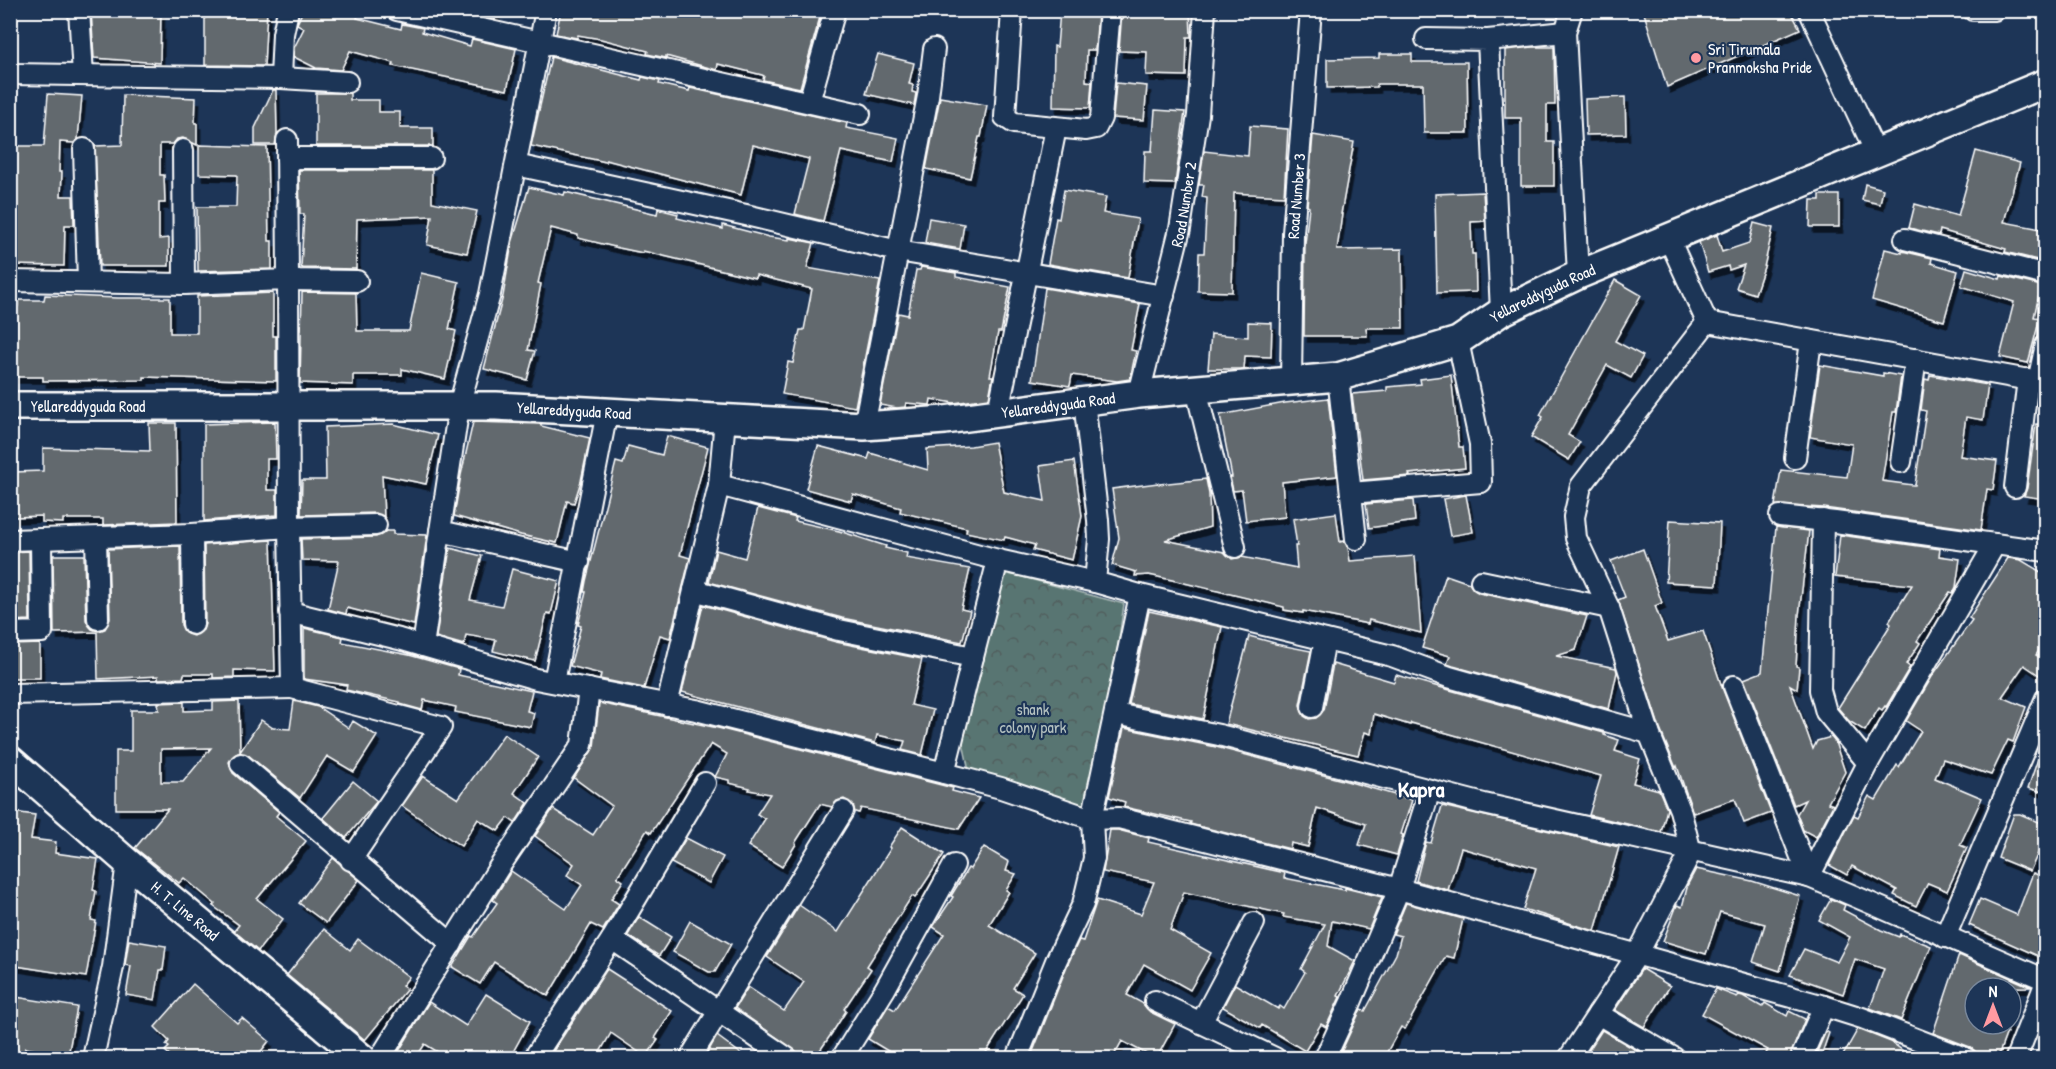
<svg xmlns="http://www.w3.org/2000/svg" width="2056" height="1069" font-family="'Patrick Hand',sans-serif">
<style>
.park{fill:url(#park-crowns);stroke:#acbab8;stroke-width:1.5}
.building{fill:#62696e;stroke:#fff;stroke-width:1.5;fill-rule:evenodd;filter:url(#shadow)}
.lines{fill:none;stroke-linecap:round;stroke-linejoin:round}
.street-casing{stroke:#fff;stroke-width:24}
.secondary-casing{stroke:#fff;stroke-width:32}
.street{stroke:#1d3557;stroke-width:20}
.secondary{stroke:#1d3557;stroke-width:27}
.poi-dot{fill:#ff9aa2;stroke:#1d3557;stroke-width:2}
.labels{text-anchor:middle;stroke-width:4.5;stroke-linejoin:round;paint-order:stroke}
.poi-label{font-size:16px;fill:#fff;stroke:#1d3557;text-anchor:start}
.street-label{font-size:16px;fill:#fff;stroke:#1d3557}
.park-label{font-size:16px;fill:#b4c1c0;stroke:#1d3557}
.district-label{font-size:22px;font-weight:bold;fill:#fff;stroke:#1d3557}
</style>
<defs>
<pattern id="park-crowns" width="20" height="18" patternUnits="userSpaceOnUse" patternTransform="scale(1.5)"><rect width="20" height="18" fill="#587572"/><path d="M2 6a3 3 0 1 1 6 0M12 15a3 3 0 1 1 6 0" fill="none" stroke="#515e5d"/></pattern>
<filter id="shadow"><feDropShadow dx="3.5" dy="6" stdDeviation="0" flood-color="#0009"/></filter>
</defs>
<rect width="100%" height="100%" fill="#1d3557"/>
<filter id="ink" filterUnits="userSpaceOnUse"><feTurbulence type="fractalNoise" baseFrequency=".0167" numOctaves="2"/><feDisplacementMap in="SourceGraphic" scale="12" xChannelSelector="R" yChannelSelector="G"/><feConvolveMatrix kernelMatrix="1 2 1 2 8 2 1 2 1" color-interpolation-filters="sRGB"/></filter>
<g filter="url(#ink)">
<polygon class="park" points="996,570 1124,604 1092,819 969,771 958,719"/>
<g class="building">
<polygon points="91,10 161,10 160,63 94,58"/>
<polygon points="207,10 267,10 264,66 205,65 205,19"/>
<polygon points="303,10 343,10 358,15 357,18 401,29 402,24 423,28 422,32 470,46 472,39 516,49 507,90 393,66 394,63 350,51 341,70 316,68 294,57 294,48 304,28 297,24"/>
<polygon points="480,10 497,10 495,20 478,16"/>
<polygon points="561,10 822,10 800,88 763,80 764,76 762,75 718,64 717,70 666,56 666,58 647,54 648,51 601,39 578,35 577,38 556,34"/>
<polygon points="1122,10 1190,10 1191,37 1187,37 1186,76 1146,75 1147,52 1119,51"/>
<polygon points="1643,10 1790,10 1800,29 1667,87"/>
<polygon points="1060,11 1098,14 1095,50 1087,50 1086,81 1092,82 1090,108 1053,107 1054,46 1057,47"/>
<polygon points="1533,47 1554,47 1555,105 1547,105 1547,142 1554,142 1554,186 1521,186 1521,118 1505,118 1505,50"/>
<polygon points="878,54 914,63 909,84 913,85 912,92 916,93 914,105 866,94"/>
<polygon points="1379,54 1412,54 1412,62 1467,62 1468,133 1424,133 1423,84 1377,84 1377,87 1327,88 1327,59 1379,58"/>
<polygon points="551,57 641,80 642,77 660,81 659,84 689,91 690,88 847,123 846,128 898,138 893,162 841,151 823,221 795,214 809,159 753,145 741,195 606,160 606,162 531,146"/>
<polygon points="1116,83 1147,86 1144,120 1113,118"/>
<polygon points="273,90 276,90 277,134 275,145 255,145 255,128"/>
<polygon points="316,93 350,93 350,100 379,100 379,112 400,112 400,128 433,128 433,146 316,146"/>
<polygon points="48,94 82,96 78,139 74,143 60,142 59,172 62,172 61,196 73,196 74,225 65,225 64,266 10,265 10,146 44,146"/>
<polygon points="123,95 196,98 195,123 197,123 197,145 183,138 177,139 173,144 160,144 160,175 164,175 165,203 159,203 159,239 169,238 169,266 100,266 95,146 122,145"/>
<polygon points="940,97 987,105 981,137 979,137 970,178 926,169"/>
<polygon points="1625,97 1626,134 1586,135 1585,99"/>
<polygon points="1155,110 1185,112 1175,184 1144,183 1145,151 1152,151"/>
<polygon points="1250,126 1288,129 1284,196 1234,193 1232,292 1198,291 1199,253 1204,253 1207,198 1202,197 1204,185 1199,185 1204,151 1248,156"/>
<polygon points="1313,135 1354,142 1341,214 1342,214 1337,250 1402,249 1403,328 1366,328 1367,336 1304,336 1305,244 1309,207 1307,206"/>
<polygon points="199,145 267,147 269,241 272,241 272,269 198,271 197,207 236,207 237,175 199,174"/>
<polygon points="1976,151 2020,163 2004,222 2046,230 2046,262 2005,252 2006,249 1940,230 1939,235 1909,228 1915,204 1958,216"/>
<polygon points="299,170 432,170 432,202 477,211 467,253 427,245 432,216 357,219 356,269 303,268 301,267 304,214 300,214"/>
<polygon points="1865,184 1883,189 1880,204 1862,200"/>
<polygon points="529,187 564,195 565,192 657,214 658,209 678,214 677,218 723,229 723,225 769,237 789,240 789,238 814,243 807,268 880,281 855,407 782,394 788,362 793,363 800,330 804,330 812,289 756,275 755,278 643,251 643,253 619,248 578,238 578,235 551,228 538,283 541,284 528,350 535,351 527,380 484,369 503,296 512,243"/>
<polygon points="1064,190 1106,197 1103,213 1138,219 1128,278 1048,264 1056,218 1059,219"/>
<polygon points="1483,192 1485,221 1471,222 1472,254 1475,254 1476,292 1437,293 1435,194"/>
<polygon points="1820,195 1839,195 1839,227 1810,227 1811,200 1820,200"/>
<polygon points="929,218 964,224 960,249 925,243"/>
<polygon points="1754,223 1773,228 1764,267 1755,294 1736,288 1744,265 1729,270 1728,266 1708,272 1699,242 1717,235 1722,252 1749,243"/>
<polygon points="1885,249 1902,253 1902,251 1932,258 1931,263 1958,271 1944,321 1872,300"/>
<polygon points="921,267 956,273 956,277 1010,287 1001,332 998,332 990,376 993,376 989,398 954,403 931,399 930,405 906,403 905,407 897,408 880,405 898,313 908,315 916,270 920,270"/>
<polygon points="1966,269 2000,279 2001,276 2041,286 2034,317 2040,318 2028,363 2000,357 2014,302 1961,286"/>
<polygon points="421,273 459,282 449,329 456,331 445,379 402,369 402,375 353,375 353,385 300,383 302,292 356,293 357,331 409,331"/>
<polygon points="1615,280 1641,295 1615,341 1643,356 1631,378 1607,365 1568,435 1580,442 1569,460 1531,437 1543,417 1540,415"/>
<polygon points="1045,288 1140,304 1131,350 1136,351 1130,379 1117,381 1072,375 1070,386 1032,380"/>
<polygon points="273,293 273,336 276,336 276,381 144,377 144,380 43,381 43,377 10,377 10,307 18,306 18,300 44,300 45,295 118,298 170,298 170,333 197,333 197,296"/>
<polygon points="1248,322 1272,323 1271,357 1245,356 1244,369 1208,369 1211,334 1248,337"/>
<polygon points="1820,365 1883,376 1883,373 1901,376 1896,412 1893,412 1882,481 1913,485 1915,485 1926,411 1921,410 1925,379 1929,380 1930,375 1988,385 1983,420 1966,417 1960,456 1997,461 1993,490 1987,489 1981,530 1824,508 1775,505 1781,470 1847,477 1852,444 1810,437"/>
<polygon points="1451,375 1459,447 1463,447 1465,468 1409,474 1410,476 1363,480 1352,394 1387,391 1387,387 1421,384 1420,379"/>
<polygon points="1328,398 1337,476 1282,482 1285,517 1246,521 1242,490 1233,491 1230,477 1232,477 1220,415 1285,403"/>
<polygon points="275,422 276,459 267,459 267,490 277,490 277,515 204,521 204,424"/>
<polygon points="473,422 541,424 541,426 590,438 581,481 574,503 567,501 557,543 521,535 454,516 461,475"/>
<polygon points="149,423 176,423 177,522 103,525 103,519 63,519 63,523 42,522 42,516 14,517 13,472 43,471 43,448 150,451"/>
<polygon points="393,424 438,435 426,484 382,475 384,517 376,513 301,515 302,480 326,480 325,427"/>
<polygon points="2036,424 2046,425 2046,499 2024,496 2027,488"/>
<polygon points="667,436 708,447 680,555 690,558 670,638 660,635 644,688 600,679 601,674 570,666 581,626 578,625 586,592 584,592 586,581 616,462 623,464 628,446 662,455"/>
<polygon points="994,442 1004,492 1045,501 1040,466 1074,461 1082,516 1072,560 1033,550 1035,545 1005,537 1004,540 966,532 967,528 900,512 901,508 853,494 851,501 806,489 818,446 868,459 870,453 928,470 927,449 971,446"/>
<polygon points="1206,479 1209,494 1210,527 1165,540 1224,552 1232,559 1242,557 1297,568 1295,546 1297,546 1293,519 1336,513 1340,542 1344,541 1348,548 1350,561 1415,556 1421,633 1369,620 1368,624 1303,611 1303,613 1284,610 1284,607 1172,580 1149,575 1135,576 1136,572 1112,565 1119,538 1112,489 1158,483 1159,484"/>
<polygon points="1466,495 1473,532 1450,536 1443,499"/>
<polygon points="1413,500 1415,521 1369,528 1366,504"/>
<polygon points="758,508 796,518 795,521 839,531 886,546 885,548 907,553 906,558 970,569 961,609 970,611 962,642 842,618 709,582 716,550 745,558"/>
<polygon points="1670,520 1720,523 1717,585 1666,582"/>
<polygon points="1776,527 1809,531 1799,615 1796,666 1799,667 1797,689 1790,685 1813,749 1817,741 1831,737 1835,742 1845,772 1828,803 1833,805 1816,837 1803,830 1797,814 1805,800 1794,805 1744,679 1762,672"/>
<polygon points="386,531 393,531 393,534 427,535 414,625 347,608 346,614 328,609 339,561 302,560 301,539 376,537"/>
<polygon points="1840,535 1940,549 1939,556 1960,559 1956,587 1953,593 1950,592 1917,641 1920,643 1906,664 1910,667 1886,707 1885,706 1882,710 1879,708 1865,731 1849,721 1838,708 1891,624 1889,622 1912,585 1835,577"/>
<polygon points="271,540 275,671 234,670 234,677 213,678 213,674 184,674 183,678 158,679 158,676 98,679 97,632 54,633 53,555 84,555 86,620 92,629 99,631 105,629 110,619 108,549 180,546 181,625 187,634 194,636 203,630 205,624 204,545"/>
<polygon points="450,548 482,556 470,600 502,606 512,569 559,581 551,614 547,613 535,661 493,651 496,640 466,635 464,645 436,637"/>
<polygon points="1643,549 1662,603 1655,606 1668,641 1703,631 1723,690 1771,813 1744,823 1735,799 1693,813 1677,766 1676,768 1660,729 1618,600 1625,597 1611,561"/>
<polygon points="29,551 30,620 10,621 10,552"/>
<polygon points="2008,558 2021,560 2046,575 2046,641 2036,655 2046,661 2046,665 2039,675 2024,665 2002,697 2026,707 2013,742 2008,740 1991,775 1943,759 1935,778 1982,798 1960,845 1967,848 1947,891 1928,883 1916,906 1894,895 1897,890 1852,866 1847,875 1829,865 1854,815 1858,817 1869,796 1876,800 1897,765 1899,767 1921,731 1906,721 1933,675 1972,620 1969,618"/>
<polygon points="1446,575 1469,583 1473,589 1479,593 1587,616 1576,650 1556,656 1616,668 1617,672 1609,709 1453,666 1447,664 1450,656 1422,648"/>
<polygon points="703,605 836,642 922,659 911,705 933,710 922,755 902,750 905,741 877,735 875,743 682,692"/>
<polygon points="1149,611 1222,627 1203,719 1129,704"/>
<polygon points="304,628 343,637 342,642 409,655 459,669 458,675 532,691 527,711 534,713 531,727 455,712 456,707 424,700 422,710 400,704 400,702 346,690 347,685 304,679"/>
<polygon points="1249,636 1275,643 1275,644 1311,651 1300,705 1304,716 1309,719 1316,718 1324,710 1333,664 1394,682 1396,675 1604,733 1604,735 1619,740 1615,751 1640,759 1633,783 1659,790 1667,809 1661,832 1589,815 1601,776 1411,723 1410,725 1374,714 1371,734 1365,732 1358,755 1226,724"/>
<polygon points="40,644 40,678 10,678 10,645"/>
<path d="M239,701L240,752L261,720L273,728L290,729L294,701L318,707L349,728L353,721L377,736L354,772L327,756L300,798L248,755L238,753L232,757L229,762L233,773L279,812L276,816L306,841L257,899L283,919L258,951L234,931L239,925L213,906L215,904L184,878L179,883L135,848L168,809H116V751H131V710H159L158,703L184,702V711L213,710V702ZM211,748L183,782H161V749Z"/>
<polygon points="599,703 718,728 953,788 952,791 979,798 959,829 861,808 859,813 855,812 853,805 844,799 837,801 832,807 820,804 795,843 796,844 782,867 748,846 765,819 757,814 770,794 749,790 750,788 729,783 729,780 715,777 727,754 711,744 651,833 647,830 617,877 623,881 611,899 619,904 603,930 591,924 548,996 494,962 480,984 452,967 471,936 473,937 497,903 493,900 511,871 566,909 582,885 567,875 574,864 535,836 553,809 593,835 612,806 574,778 594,747"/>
<polygon points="1124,728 1216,747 1350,782 1412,800 1401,834 1403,835 1397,855 1359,845 1366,824 1317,808 1308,847 1291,843 1290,849 1190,824 1191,822 1124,807 1125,802 1109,797"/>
<polygon points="504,734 538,757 514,793 528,803 515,823 508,818 498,831 478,819 461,846 402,806 423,776 458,799"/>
<polygon points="2043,744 2046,745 2046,793 2028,788"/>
<polygon points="353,781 377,801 346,838 323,818"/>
<polygon points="1442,806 1619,847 1595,931 1523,909 1536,868 1497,857 1496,858 1461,848 1448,890 1416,881 1426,842 1431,843"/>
<polygon points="13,812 35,815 31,839 56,842 55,853 98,859 93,890 96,891 91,920 96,921 86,977 10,965 10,829"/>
<polygon points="2014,814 2020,814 2046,825 2046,835 2030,871 1998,858"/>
<polygon points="902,827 944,854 915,898 912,896 867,966 871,969 844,1009 846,1011 832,1033 814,1059 807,1059 735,1008 748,987 784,1011 804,982 767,957 798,907 799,905 838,932 891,848 889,847"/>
<polygon points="1110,830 1118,830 1149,838 1148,842 1285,873 1284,878 1345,890 1345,888 1382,897 1369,929 1332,921 1328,946 1355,961 1338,996 1340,997 1326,1027 1321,1024 1305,1051 1262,1025 1260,1028 1223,1007 1235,984 1278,1009 1280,1006 1284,1009 1305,972 1301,969 1325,924 1283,917 1284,914 1184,892 1170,930 1211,953 1190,990 1144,964 1127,995 1142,1003 1150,1012 1175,1024 1156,1059 1122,1041 1112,1059 1030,1059 1067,966 1079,940 1083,941 1097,900 1141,914 1154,882 1103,872"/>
<polygon points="686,838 723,857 709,883 671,863"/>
<polygon points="984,847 1009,862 1006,871 1016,874 1006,890 1009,892 989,925 1035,953 1013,988 1023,994 982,1059 901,1059 868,1039 888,1006 895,1010 944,934 933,927 953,897 951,896 968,868 970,869"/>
<polygon points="333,858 359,880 326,923 299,903"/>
<polygon points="1696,869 1752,881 1800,896 1780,971 1753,962 1765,924 1720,912 1706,954 1663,941 1677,905 1682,907 1688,884"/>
<polygon points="2033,873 2046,878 2046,940 2038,956 1969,925 1980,899 2017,915"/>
<polygon points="1831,899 1845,905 1843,910 1881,930 1899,937 1900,934 1931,946 1901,1020 1870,1008 1884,969 1855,959 1843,994 1790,975 1804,949 1837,962 1850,937 1819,920"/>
<polygon points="1406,903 1463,919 1454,958 1446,956 1405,1029 1401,1027 1383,1059 1338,1059 1361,1009 1365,1011 1396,954 1401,936 1393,934"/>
<polygon points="639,917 671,937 659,956 628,935"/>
<polygon points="690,921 731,944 715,972 709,972 673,952"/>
<polygon points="324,929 350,950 358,939 409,977 402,986 407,989 365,1040 287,975"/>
<polygon points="129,940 166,946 163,970 160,970 155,1000 126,995 131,966 125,965"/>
<polygon points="1959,955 2031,987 1975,988 1975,1024 2010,1024 1997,1059 1977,1059 1975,1051 1970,1047 1933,1033"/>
<polygon points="607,969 672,1011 655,1038 658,1040 646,1057 611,1033 596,1059 548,1059"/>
<polygon points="1642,969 1670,986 1644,1027 1615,1010"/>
<polygon points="193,984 237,1023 242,1018 269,1041 255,1059 174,1059 165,1051 169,1047 166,1045 169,1041 155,1027"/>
<polygon points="1716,989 1737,997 1739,995 1743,996 1762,1007 1765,1003 1787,1016 1789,1011 1805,1019 1789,1059 1763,1059 1768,1050 1702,1014"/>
<polygon points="486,994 530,1021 509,1059 449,1059 425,1044 415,1059 394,1059 429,1002 466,1026"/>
<polygon points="10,996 77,1007 68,1056 25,1048 23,1059 10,1059"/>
<polygon points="1858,1029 1891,1042 1914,1059 1841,1059"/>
<polygon points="1602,1030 1651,1059 1583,1059"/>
<polygon points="1826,1031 1829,1033 1820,1059 1814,1059"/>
<polygon points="717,1036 748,1059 704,1059"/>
</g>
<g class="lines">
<g class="street-casing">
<g id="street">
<polyline points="79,10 83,75"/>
<polyline points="397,10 860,114"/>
<polyline points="546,10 490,294 459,406 440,531 579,562"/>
<polyline points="1012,10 1005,117 1014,123 1086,130 1096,128 1101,118 1110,10"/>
<polyline points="1572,10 1565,32 1578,275"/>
<polyline points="1809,10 1876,153"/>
<polyline points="1973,10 1994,10"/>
<polyline points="1426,39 1488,40 1501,312"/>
<polyline points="1488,40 1565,32"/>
<polyline points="10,74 281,78 347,82"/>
<polyline points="281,78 283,34 288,10"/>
<polyline points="809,102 835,10"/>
<polyline points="287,140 288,280 357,281"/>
<polyline points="84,149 88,282"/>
<polyline points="183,150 184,284"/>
<polyline points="287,158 431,158"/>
<polyline points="516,165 746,215 898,251 928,96 934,49"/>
<polyline points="1905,239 2046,275"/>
<polyline points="10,281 184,284 288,280 289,527 376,525"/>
<polyline points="1707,322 2046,383"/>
<polyline points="1338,377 1356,539"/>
<polyline points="2038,381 2046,345"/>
<path id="s1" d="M1291,382L1293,233L1311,10"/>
<polyline points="1196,389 1235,547"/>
<path id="s2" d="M1139,394L1180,229L1198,115L1205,10"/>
<polyline points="998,412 1056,128"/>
<polyline points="864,426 898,251 1164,296"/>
<polyline points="1795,458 1811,341"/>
<polyline points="1901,462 1916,359"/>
<polyline points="2015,487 2028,379"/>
<polyline points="1351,493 1481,482 1480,444 1458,341"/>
<polyline points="1780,516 1835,522 2046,551"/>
<polyline points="1823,520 1820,690 1826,712 1868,763"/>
<polyline points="192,534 193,624"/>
<polyline points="96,538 98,619"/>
<polyline points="10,540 192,534 289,527 292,688 10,694"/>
<polyline points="998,560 1095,582"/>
<polyline points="1481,581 1609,608"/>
<polyline points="694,590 839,630 973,657 998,560 719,485"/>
<polyline points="1140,595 1392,656 1449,677 1649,733"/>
<polyline points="290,612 399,639 536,679 696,710 944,773 1001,788 1092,819 1119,818 1399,889 1824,1006 1862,1018 1965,1058"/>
<polyline points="10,633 42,632 41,539"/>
<polyline points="423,646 440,531"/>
<polyline points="554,682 607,412"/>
<path d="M1734,686L1809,877C1889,910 1966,946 2046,980"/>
<polyline points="292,688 441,727 351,860"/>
<polyline points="667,705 719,485 725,419"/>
<polyline points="1312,707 1325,640"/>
<polyline points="1116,714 1219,735 1484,804 1809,877 1868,763 1995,544"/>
<polyline points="241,764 452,944"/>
<polyline points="944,773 973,657"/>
<polyline points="1945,937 2046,698"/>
<polyline points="612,939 787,1058"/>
<polyline points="1155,1001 1275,1058"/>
<polyline points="1598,1014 1674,1058"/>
<polyline points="1201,1023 1254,923"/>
<polyline points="93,1058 113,967 127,862"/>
<polyline points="380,1058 498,869 582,745 589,689"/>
<polyline points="534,1058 612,939 705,783"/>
<polyline points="690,1058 843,811"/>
<polyline points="842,1058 885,989 954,865"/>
<polyline points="1017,1058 1056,961 1083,904 1094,858 1092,819 1140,595 1095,582 1099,539 1098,520 1084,401"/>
<polyline points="1325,1058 1351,1002 1399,889 1430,790"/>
<polyline points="1569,1058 1637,955 1691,852 1680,810 1649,733 1609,608 1576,538 1574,517 1581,486 1707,322 1669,239"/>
<polyline points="1801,1058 1824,1006"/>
<polyline points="2016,1058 2046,982"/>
</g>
</g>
<g class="secondary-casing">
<g id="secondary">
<path id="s3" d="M10,406H496L864,426L945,420L1139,394L1338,377L1458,341L1501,312L1578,275L2046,83"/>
<path id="s4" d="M10,760L127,862L362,1058"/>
</g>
</g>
<use href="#street" class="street"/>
<use href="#secondary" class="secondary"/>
</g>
</g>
<circle class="poi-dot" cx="1696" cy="58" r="6"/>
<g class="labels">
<g class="poi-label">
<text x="1708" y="55">Sri Tirumala<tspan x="1708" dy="18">Pranmoksha Pride</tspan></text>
</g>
<g class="street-label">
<text dy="6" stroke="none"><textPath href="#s1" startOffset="186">Road Number 3</textPath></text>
<text dy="6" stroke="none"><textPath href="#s2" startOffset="195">Road Number 2</textPath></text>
<text dy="6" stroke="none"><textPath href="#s3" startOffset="1554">Yellareddyguda Road</textPath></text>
<text dy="6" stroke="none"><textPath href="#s3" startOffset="1050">Yellareddyguda Road</textPath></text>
<text dy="6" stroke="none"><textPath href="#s3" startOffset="78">Yellareddyguda Road</textPath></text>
<text dy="6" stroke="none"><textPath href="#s3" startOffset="564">Yellareddyguda Road</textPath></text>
<text dy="6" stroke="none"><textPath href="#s4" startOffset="231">H. T. Line Road</textPath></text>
</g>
<g class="park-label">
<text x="1033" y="715">shank<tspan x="1033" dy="18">colony park</tspan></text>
</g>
<g class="district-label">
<text x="1421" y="797">Kapra</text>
</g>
</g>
<rect width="2056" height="1069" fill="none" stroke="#1d3557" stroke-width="36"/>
<rect x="18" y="18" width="2020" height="1033" fill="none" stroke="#fff" stroke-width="2" filter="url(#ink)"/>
<g transform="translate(1993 1006)"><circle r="28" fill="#1d3557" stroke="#77869a" stroke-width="1.5"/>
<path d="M0-4.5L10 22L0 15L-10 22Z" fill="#ff9aa2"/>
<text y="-9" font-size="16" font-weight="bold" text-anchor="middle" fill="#ffffff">N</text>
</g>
</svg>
